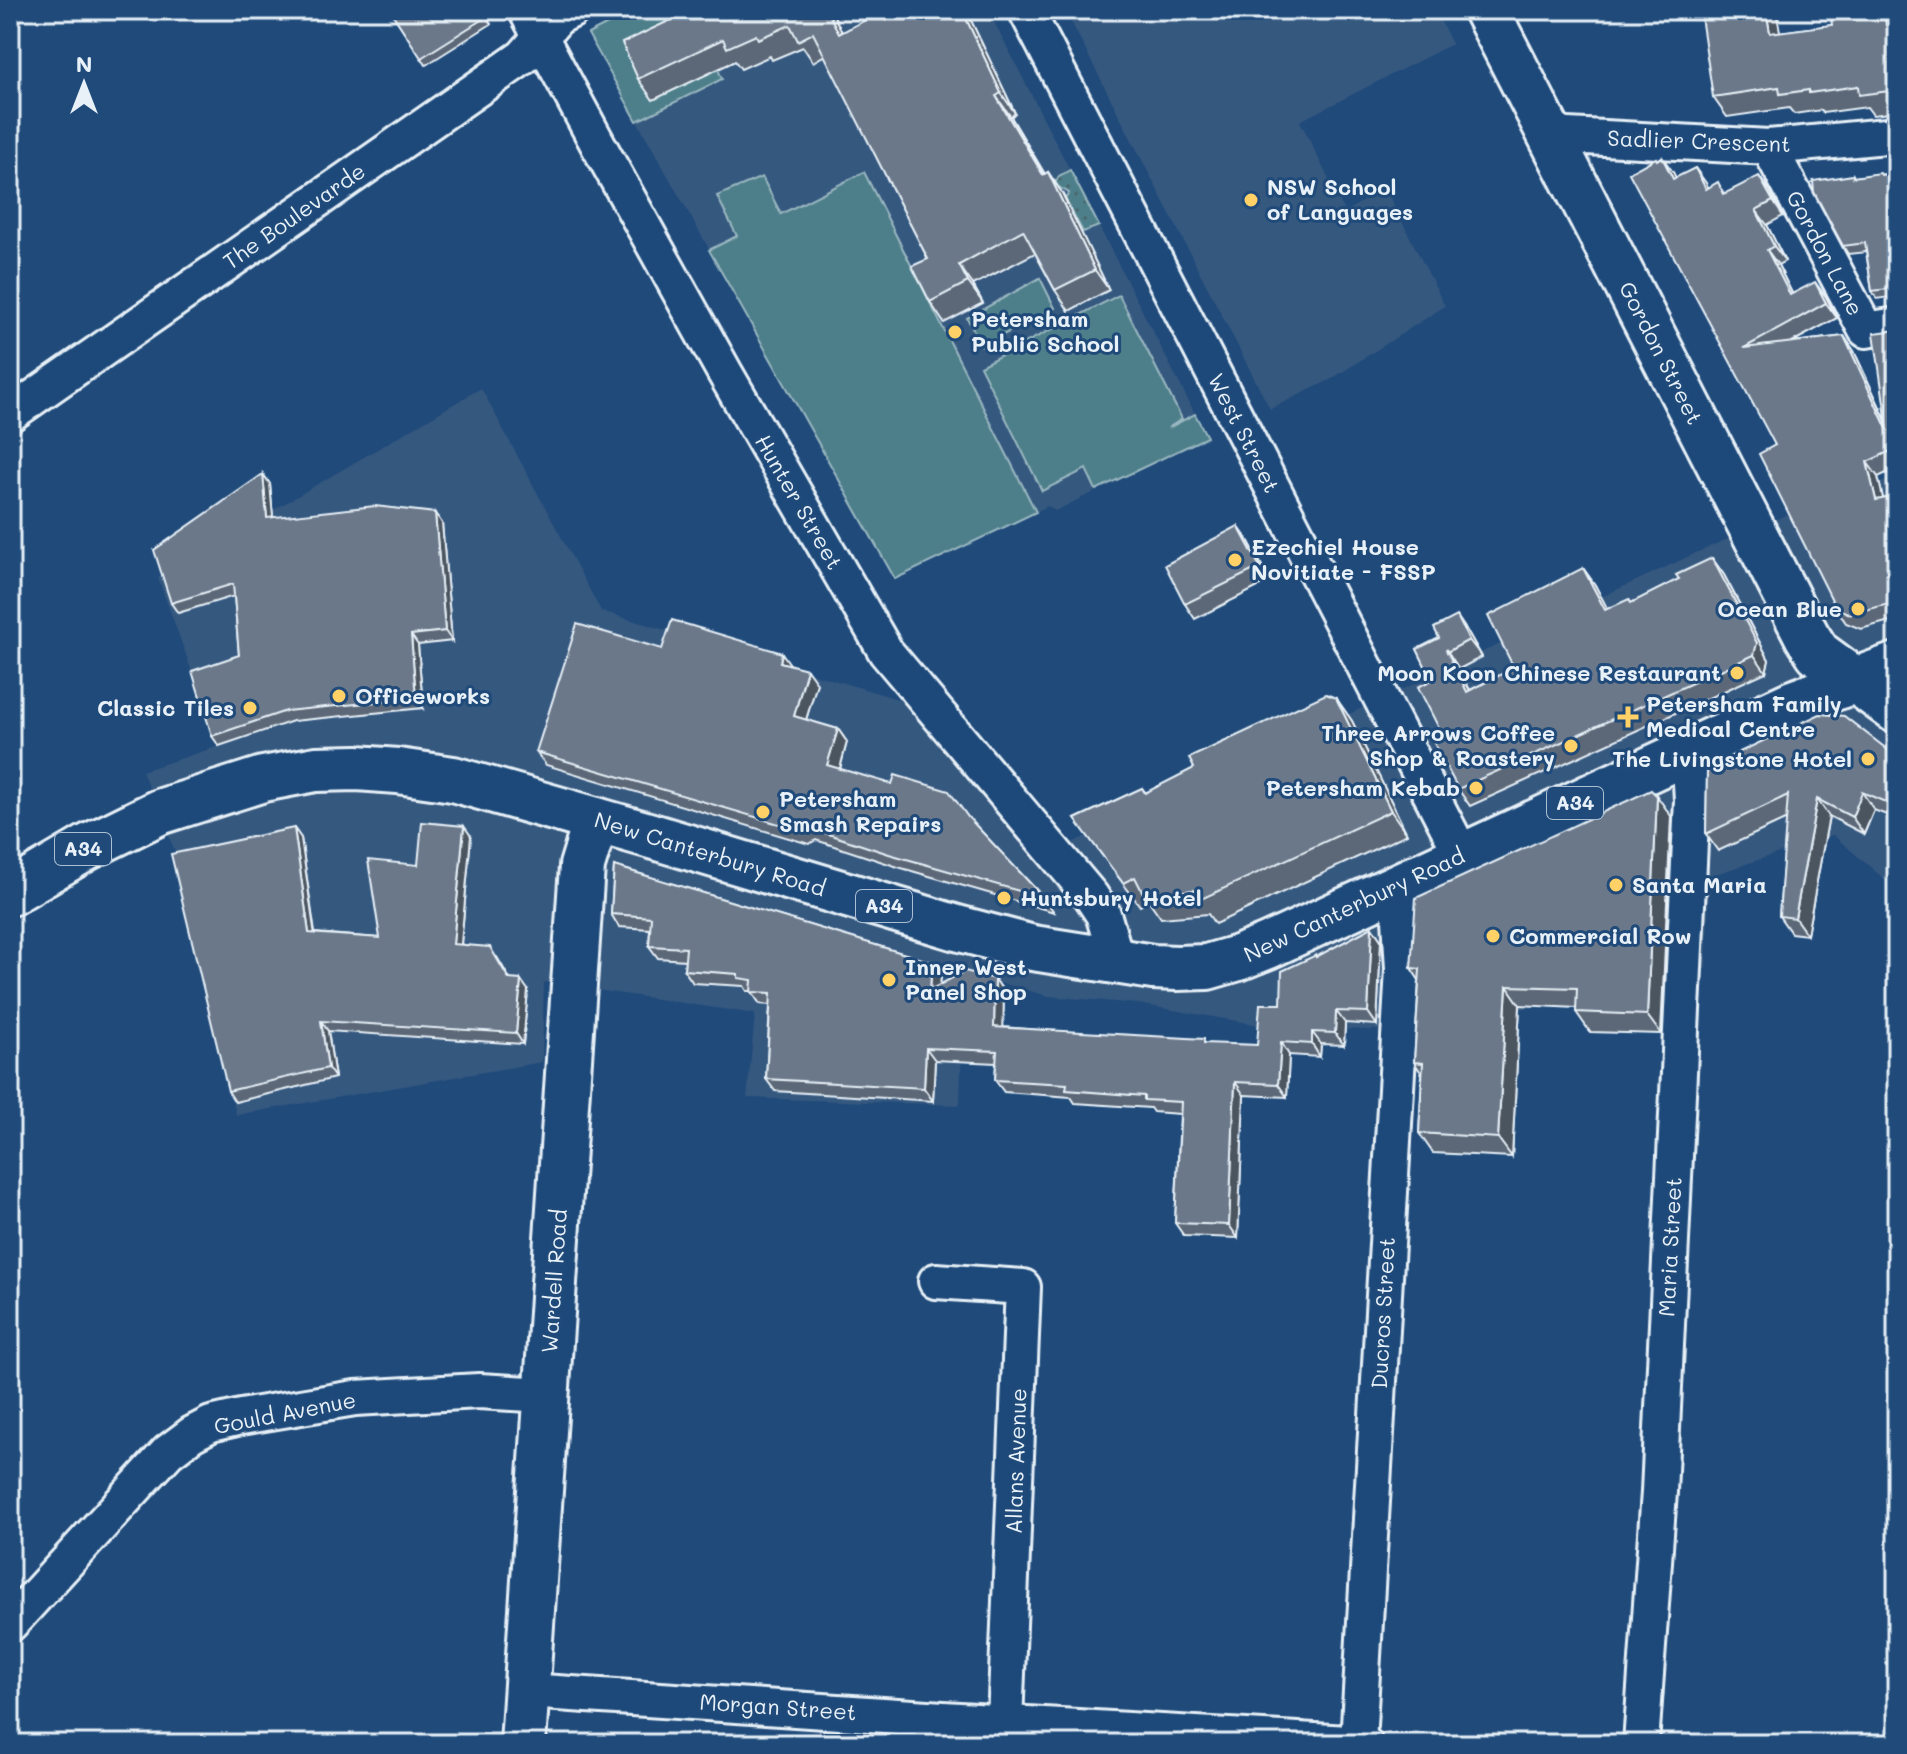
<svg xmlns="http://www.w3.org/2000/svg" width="1907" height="1754" font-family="Mali,sans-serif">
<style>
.built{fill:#36587f}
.green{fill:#4e7f8a;stroke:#9bb8c1;stroke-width:2}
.garden{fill:url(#garden-dots);stroke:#9bb8c1;stroke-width:2}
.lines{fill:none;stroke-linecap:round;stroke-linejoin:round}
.street-casing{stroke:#e8f1f8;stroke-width:40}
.secondary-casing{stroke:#e8f1f8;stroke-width:50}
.primary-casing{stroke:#e8f1f8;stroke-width:50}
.highway-casing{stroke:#e8f1f8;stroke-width:50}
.street{stroke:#1f4a7a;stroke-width:34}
.secondary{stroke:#1f4a7a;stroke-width:44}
.primary{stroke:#1f4a7a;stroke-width:44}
.highway{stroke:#1f4a7a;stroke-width:44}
.wall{fill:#5c6777;stroke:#e8f1f8;stroke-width:2}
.shaded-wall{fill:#4b5461;stroke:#e8f1f8;stroke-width:2}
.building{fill:#6b788a;stroke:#e8f1f8;stroke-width:2}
.poi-dot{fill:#ffd166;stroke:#1f4a7a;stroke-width:3}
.labels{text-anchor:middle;stroke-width:6;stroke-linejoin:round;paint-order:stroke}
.shield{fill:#1f4a7a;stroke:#acbfd2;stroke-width:2}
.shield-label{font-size:20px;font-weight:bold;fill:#e8f1f8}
.street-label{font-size:22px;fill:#e8f1f8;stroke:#1f4a7a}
.poi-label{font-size:22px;font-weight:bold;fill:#e8f1f8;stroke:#1f4a7a;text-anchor:start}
</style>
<defs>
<pattern id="garden-dots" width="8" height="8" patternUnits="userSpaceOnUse" patternTransform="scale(2)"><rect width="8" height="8" fill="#4e7f8a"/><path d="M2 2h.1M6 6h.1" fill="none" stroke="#4a666d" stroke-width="1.8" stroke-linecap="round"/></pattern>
</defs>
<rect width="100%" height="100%" fill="#1f4a7a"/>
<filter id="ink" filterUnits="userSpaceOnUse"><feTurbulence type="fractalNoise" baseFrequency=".0125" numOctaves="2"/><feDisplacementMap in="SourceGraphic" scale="16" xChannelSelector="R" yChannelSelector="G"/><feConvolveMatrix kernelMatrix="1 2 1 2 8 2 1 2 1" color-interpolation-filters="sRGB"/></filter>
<g filter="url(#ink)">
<g class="built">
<polygon points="635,10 988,10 1207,437 1055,511 1048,506 895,579 588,34"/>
<polygon points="1065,10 1435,10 1452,44 1300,121 1345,212 1385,188 1445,306 1330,380 1270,409"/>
<polygon points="481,388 601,611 955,716 1065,846 1711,546 1784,516 1817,511 1897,476 1897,890 1833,835 1710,876 1706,969 1420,1031 1277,1028 1138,1004 1048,996 964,973 960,1105 747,1098 755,1014 544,982 542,1062 236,1115 176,854 142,771 219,746 158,578"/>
</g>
<g class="green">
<polygon points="635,10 726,10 718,69 722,79 637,121 588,34"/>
<polygon points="864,172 1036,512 895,579 709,250 737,236 717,196 762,177 781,214"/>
<polygon points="1040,278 1055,308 982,346 967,318"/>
<polygon points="1119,295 1182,419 1168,428 1195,414 1207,437 1096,490 1086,469 1042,491 980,366"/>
</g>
<polygon class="garden" points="1070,170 1099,226 1083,232 1065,199 1069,193 1057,186 1055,183 1059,176"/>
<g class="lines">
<g class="street-casing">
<g id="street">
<polyline points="526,10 600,148 725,373 886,652 1091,896 1103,914 1117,961"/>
<polyline points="1026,10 1462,855"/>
<polyline points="1549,135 1769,147 1897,135"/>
<polyline points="1769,147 1866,330 1897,325"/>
<polyline points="10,414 523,57 558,17 572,10"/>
<polyline points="936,1281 1023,1287 1005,1722"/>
<polyline points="10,1624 168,1452 192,1434 211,1424 241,1417 355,1398 479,1391 547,1395"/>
<polyline points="527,1691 943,1719 1365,1744"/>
<polyline points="1358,1742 1403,969 1398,884"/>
<polyline points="1641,1744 1659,1492 1692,800 1689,750"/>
</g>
</g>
<g class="secondary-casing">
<polyline id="secondary" points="523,1744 582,866 596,820"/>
</g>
<g class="primary-casing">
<polyline id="primary" points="1486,10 1807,636 1818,653 1897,711"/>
</g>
<g class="highway-casing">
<polyline id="highway" points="10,893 88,847 159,812 263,779 316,769 357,768 398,771 453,779 648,835 957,928 1033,948 1153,967 1177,968 1207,967 1238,958 1268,946 1793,703 1897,665"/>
</g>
<use href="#street" class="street"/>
<use href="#secondary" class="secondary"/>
<use href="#primary" class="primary"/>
<use href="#highway" class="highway"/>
</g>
<g class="wall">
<polygon points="390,10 482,10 491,24 426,65"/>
<polygon points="692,10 704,10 706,13 712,10 831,10 842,32 966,10 1015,113 1011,117 1045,174 1048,172 1062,193 1109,290 1069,311 1055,290 1035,253 973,285 983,303 944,323 930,302 928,259 825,55 813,62 803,47 772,60 770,56 741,69 735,61 653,100 638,79"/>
<polygon points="1543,10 1561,10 1548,17"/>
<polygon points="1895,10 1897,24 1897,112 1873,115 1867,107 1823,113 1821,110 1794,114 1789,108 1727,117 1713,97 1780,32 1832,25"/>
<polygon points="1662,157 1676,178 1695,168 1708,187 1726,193 1770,191 1783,216 1767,225 1785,261 1778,265 1792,293 1826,297 1837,318 1792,342 1844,336 1854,351 1886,420 1897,330 1897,468 1878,477 1883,499 1897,496 1897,619 1861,629 1846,623 1836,608 1775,445 1658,160"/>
<polygon points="1897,173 1897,296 1877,299 1872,291 1866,252 1848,254 1843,246 1853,175 1854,177"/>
<polygon points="263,474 270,484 273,517 442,523 452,641 418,645 423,708 293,721 219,746 212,736 239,655 234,596 178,613 171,603"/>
<polygon points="1248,540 1270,581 1195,619 1185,604"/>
<polygon points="1712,558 1724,575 1769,660 1766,672 1470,806 1458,789 1444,738 1432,680 1417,649 1469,634 1482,657 1459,669 1470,690 1514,668 1583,568 1595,585 1607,609 1632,603 1679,579"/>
<polygon points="662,649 790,664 817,683 806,720 838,729 847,742 840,769 968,817 1044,898 1054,912 898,867 816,840 809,844 546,765 536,752"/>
<polygon points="1336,698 1352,721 1407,834 1215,924 1208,914 1161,918 1149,901 1140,906 1075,819 1142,788 1146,793"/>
<polygon points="1897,757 1897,819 1874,810 1864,834 1829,816 1807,935 1791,933 1779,916 1787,819 1718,851 1706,834 1707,772"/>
<polygon points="1671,816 1661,1034 1590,1032 1576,1012 1576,1008 1520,1005 1512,1157 1433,1153 1419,1133 1422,1074 1414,1062 1419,980 1411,968"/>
<polygon points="471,836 461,944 497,957 510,979 528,990 523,1044 328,1031 335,1078 235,1102 228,1091 301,838 315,933 380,938 418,865"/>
<polygon points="614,866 932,962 941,974 940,985 995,979 1004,992 1003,1027 1208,1044 1257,1045 1281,1004 1317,957 1372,927 1381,940 1377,1025 1345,1023 1344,1045 1321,1044 1320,1057 1289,1055 1287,1097 1244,1095 1238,1238 1184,1236 1175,1223 1180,1114 1153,1112 1150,1108 1075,1103 1071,1097 1004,1092 995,1080 996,1063 935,1060 933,1101 775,1091 766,1079 770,1005 760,1004 751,991 747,991 744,986 693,983 684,970 685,960 658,958 649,946 650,929 619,927 611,914"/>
</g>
<g class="shaded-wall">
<polygon points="827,10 831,10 853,55 839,34"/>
<polygon points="962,10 966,10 1015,113 1001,93"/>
<polygon points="1766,10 1776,10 1784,53 1770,33"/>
<polygon points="1884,10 1895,10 1897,24 1897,60 1886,25"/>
<polygon points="996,96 1011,117 1057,195 1043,175"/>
<polygon points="1662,157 1673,172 1684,194 1673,179"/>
<polygon points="1695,168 1706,183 1716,204 1706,189"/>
<polygon points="1048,172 1062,193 1109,290 1095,270"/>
<polygon points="1759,176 1770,191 1783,216 1773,201"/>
<polygon points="1756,210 1767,225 1785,261 1774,246"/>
<polygon points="1767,250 1778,265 1800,310 1790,295"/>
<polygon points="959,265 973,285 983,303 968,282"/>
<polygon points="1815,282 1826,297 1837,318 1826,303"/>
<polygon points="1844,336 1854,351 1897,445 1888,431"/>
<polygon points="1867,462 1878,477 1887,515 1876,500"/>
<polygon points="263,474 270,484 274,528 267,518"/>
<polygon points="435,513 442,523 452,641 445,631"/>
<polygon points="1238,526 1248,540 1270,581 1260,567"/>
<polygon points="1712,558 1724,575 1769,660 1766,672 1754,655"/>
<polygon points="1583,568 1595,585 1617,627 1605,610"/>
<polygon points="1457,616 1469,634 1482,657 1469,640"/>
<polygon points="411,635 418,645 423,708 416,698"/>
<polygon points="1446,649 1459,669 1479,709 1467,692"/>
<polygon points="782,653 792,667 780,662"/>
<polygon points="807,669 817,683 803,730 794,716"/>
<polygon points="1336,698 1352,721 1407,834 1391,811"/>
<polygon points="838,729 847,742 837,779 827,765"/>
<polygon points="1862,792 1874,810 1864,834 1852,817"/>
<polygon points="1657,796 1671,816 1661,1034 1647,1015"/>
<polygon points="1817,799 1829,816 1807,935 1795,918"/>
<polygon points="464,826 471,836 460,954 453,944"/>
<polygon points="294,828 301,838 316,943 309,933"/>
<polygon points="1372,927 1381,940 1377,1025 1368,1012"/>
<polygon points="932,962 941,974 939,1003 930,990"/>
<polygon points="995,979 1004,992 1003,1039 994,1027"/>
<polygon points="521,980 528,990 523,1044 516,1033"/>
<polygon points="1507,986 1520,1005 1512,1157 1498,1138"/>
<polygon points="1336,1011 1345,1023 1344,1045 1335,1033"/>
<polygon points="321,1021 328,1031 335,1078 328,1068"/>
<polygon points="1312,1032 1321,1044 1320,1057 1312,1044"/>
<polygon points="1281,1042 1289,1055 1287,1097 1278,1084"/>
<polygon points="926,1048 935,1060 933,1101 924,1088"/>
<polygon points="1235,1082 1244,1095 1238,1238 1229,1225"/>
</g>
<g class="building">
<polygon points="390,10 481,10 486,17 421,58"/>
<polygon points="692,10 703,10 705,13 712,10 827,10 839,34 884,10 962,10 1001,93 996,96 1043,175 1048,172 1095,270 1055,290 1023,230 959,265 968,282 930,302 912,266 928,259 813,33 798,41 790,25 758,39 756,35 727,48 723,39 638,79 622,43"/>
<polygon points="1700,10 1766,10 1770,33 1832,25 1830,10 1884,10 1886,25 1892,24 1897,59 1897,90 1859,95 1858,86 1809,93 1809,90 1780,94 1779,87 1713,97"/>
<polygon points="1662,157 1673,179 1695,168 1706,189 1718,182 1724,194 1759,176 1773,201 1756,210 1774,246 1767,250 1790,295 1815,282 1826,303 1744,348 1844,336 1888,431 1874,333 1897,330 1897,448 1867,462 1876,500 1897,496 1897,602 1850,614 1836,608 1759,454 1775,445 1629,173 1656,158 1657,160"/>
<polygon points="1880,173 1881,175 1897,173 1897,288 1872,291 1865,243 1843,246 1814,192 1813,181 1853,175 1853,177"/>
<polygon points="263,474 267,518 375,506 435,513 445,631 411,635 416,698 286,711 212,736 192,671 239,655 233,584 171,603 154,550"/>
<polygon points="1238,526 1260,567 1185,604 1165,565"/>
<polygon points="1712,558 1757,643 1754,655 1458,789 1434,743 1444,738 1418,687 1432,680 1417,649 1439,638 1434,628 1457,616 1469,640 1447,652 1446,649 1467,692 1514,668 1488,616 1583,568 1605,610 1629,599 1631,603 1679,579 1676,575"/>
<polygon points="672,620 782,653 780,662 807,669 794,716 838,729 827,765 892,784 895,775 949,791 968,817 1044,898 889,854 807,827 799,830 536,752 577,624 662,649"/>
<polygon points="1326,694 1336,698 1391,811 1199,900 1194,890 1144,895 1135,877 1123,883 1075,819 1142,788 1145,793 1194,768 1189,758"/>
<polygon points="1820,714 1844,716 1897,757 1897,807 1862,792 1852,817 1817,799 1795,918 1779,916 1788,795 1706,834 1707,772 1710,766"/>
<polygon points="1651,790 1657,796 1647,1015 1576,1012 1577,988 1507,986 1498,1138 1419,1133 1423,1063 1414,1062 1420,969 1411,968 1416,898"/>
<polygon points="422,822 464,826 453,944 490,947 509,979 521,980 516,1033 321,1021 328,1068 228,1091 171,854 294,828 309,933 380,938 368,860 418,865"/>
<polygon points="614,866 932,962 930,990 965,971 995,979 994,1027 1204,1039 1204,1043 1257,1045 1260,1004 1281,1004 1282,971 1316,955 1316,957 1372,927 1368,1012 1336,1011 1335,1033 1312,1032 1312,1044 1281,1042 1278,1084 1235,1082 1229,1225 1175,1223 1181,1102 1144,1100 1144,1096 1066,1090 1067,1084 995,1080 997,1051 926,1048 924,1088 766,1079 771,993 751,992 752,980 738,978 738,974 684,970 686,948 649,946 651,917 611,914"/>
</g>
</g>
<g class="poi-dot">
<circle cx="1251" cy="200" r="8"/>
<circle cx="955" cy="332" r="8"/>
<circle cx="1235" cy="560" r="8"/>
<circle cx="1858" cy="609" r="8"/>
<circle cx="1737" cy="673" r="8"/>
<circle cx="339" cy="696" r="8"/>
<circle cx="250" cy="708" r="8"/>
<path d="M1624 705h8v8h8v8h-8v8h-8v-8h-8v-8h8z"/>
<circle cx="1571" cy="746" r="8"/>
<circle cx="1868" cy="759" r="8"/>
<circle cx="1476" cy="788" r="8"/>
<circle cx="763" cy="812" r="8"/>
<circle cx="1616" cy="885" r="8"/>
<circle cx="1004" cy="898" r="8"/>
<circle cx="1493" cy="936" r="8"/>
<circle cx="889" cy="980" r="8"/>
</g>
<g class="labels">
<g class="shield">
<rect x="1547" y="787" width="56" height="32" rx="6"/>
<rect x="55" y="833" width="56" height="32" rx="6"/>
<rect x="856" y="890" width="56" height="32" rx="6"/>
</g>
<g class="shield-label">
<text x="1575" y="810">A34</text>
<text x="83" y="856">A34</text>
<text x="884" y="913">A34</text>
</g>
<g class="street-label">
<text transform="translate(1699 141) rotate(2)" y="8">Sadlier Crescent</text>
<text transform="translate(294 216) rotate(-35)" y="8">The Boulevarde</text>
<text transform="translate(1825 253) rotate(62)" y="8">Gordon Lane</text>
<text transform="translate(1661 353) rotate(63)" y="8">Gordon Street</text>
<text transform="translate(1244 433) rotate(63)" y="8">West Street</text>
<text transform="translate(799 502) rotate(60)" y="8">Hunter Street</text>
<text transform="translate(710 854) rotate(17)" y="8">New Canterbury Road</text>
<text transform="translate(1354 905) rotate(-25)" y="8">New Canterbury Road</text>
<text transform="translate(1670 1247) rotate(-87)" y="8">Maria Street</text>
<text transform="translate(554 1281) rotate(-86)" y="8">Wardell Road</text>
<text transform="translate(1383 1313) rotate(-87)" y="8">Ducros Street</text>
<text transform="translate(285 1413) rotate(-11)" y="8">Gould Avenue</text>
<text transform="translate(1016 1461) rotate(-88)" y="8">Allans Avenue</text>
<text transform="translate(778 1707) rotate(4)" y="8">Morgan Street</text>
</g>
<g class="poi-label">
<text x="1267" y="195">NSW School<tspan x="1267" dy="25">of Languages</tspan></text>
<text x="971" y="327">Petersham<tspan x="971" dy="25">Public School</tspan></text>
<text x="1251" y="555">Ezechiel House<tspan x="1251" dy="25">Novitiate - FSSP</tspan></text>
<text x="1842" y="617" text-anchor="end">Ocean Blue</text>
<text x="1721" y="681" text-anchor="end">Moon Koon Chinese Restaurant</text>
<text x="355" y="704">Officeworks</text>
<text x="1646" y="712">Petersham Family<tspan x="1646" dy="25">Medical Centre</tspan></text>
<text x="234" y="716" text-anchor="end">Classic Tiles</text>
<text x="1555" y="741" text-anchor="end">Three Arrows Coffee<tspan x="1555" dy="25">Shop &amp; Roastery</tspan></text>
<text x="1852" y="767" text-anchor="end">The Livingstone Hotel</text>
<text x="1460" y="796" text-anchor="end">Petersham Kebab</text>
<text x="779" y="807">Petersham<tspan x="779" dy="25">Smash Repairs</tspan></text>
<text x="1632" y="893">Santa Maria</text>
<text x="1020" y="906">Huntsbury Hotel</text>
<text x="1509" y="944">Commercial Row</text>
<text x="905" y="975">Inner West<tspan x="905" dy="25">Panel Shop</tspan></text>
</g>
</g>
<rect width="1907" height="1754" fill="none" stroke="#1f4a7a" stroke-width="40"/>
<rect x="20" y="20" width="1867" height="1714" fill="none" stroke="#e8f1f8" stroke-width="3" filter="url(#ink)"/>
<g transform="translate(84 84)" stroke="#1f4a7a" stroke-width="6" paint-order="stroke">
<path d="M0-6L14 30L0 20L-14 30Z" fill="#e8f1f8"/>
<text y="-12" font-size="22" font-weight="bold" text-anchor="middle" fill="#e8f1f8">N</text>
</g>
</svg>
